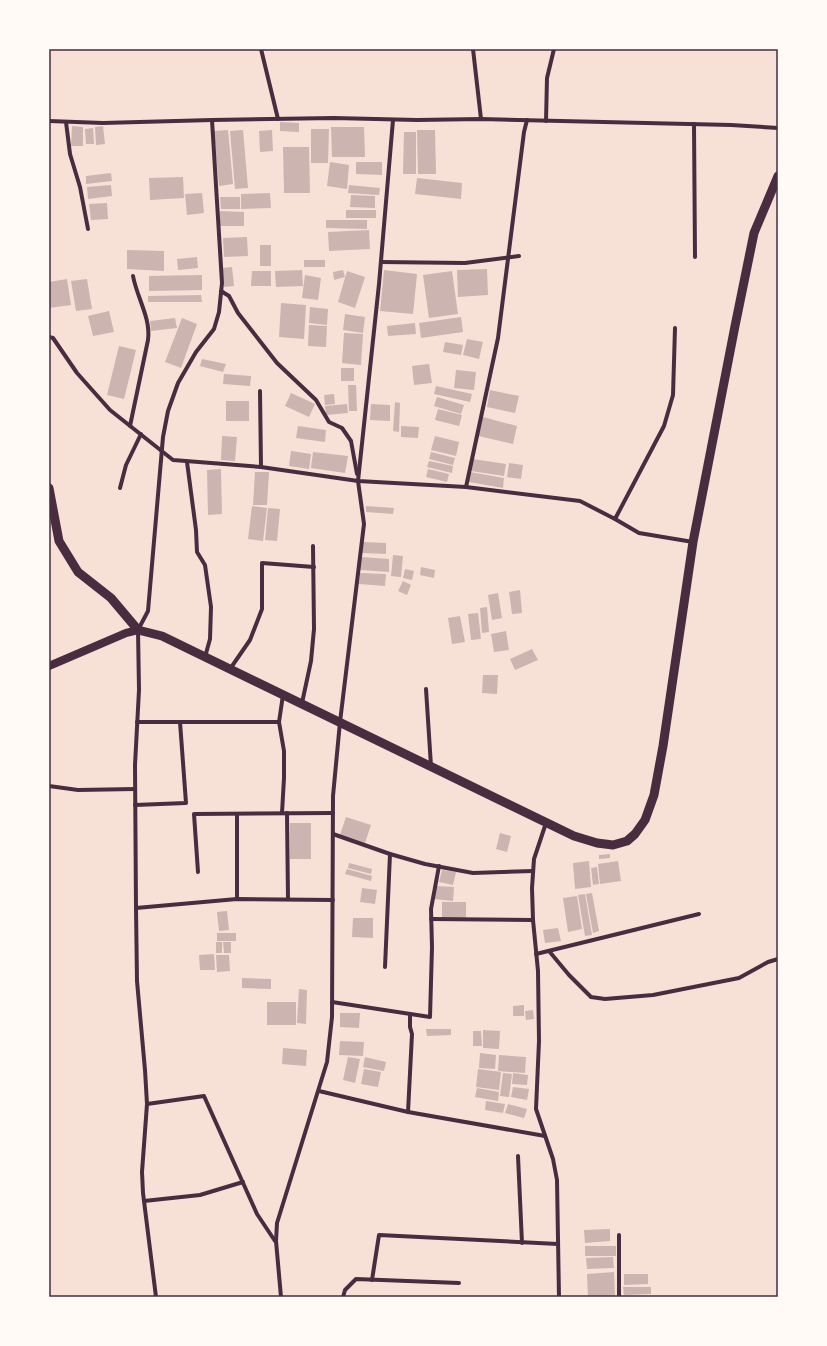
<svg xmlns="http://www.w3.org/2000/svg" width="827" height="1346" font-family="Figtree,sans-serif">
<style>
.building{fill:#ccb4b1}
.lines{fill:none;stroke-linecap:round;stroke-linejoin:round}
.minor{stroke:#4a2c40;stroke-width:4}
.secondary{stroke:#4a2c40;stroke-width:8}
.primary{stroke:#4a2c40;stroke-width:9}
.neatline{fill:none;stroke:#4a2c40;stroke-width:1.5}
</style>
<rect width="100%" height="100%" fill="#f7e1d7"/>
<g class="building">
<polygon points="280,122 299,123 299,132 280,131"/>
<polygon points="72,126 83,127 83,146 71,146"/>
<polygon points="103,126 105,144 96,145 95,127"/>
<polygon points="331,127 364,127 365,157 332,157"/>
<polygon points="93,128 94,144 86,144 85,129"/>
<polygon points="311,129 329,129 328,163 311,163"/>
<polygon points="228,130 233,184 219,186 214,131"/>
<polygon points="243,130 248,188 235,189 230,131"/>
<polygon points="272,130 273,151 260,152 259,131"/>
<polygon points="417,130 435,130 436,174 418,174"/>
<polygon points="404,132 416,132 416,174 403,174"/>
<polygon points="283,147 309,147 310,193 284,193"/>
<polygon points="330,162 349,165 347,189 327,186"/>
<polygon points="356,162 382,162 382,175 356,174"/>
<polygon points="111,173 112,181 86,184 86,176"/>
<polygon points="183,177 184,198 150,200 149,178"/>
<polygon points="417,178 462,183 461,199 415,194"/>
<polygon points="111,185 112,196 88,199 87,187"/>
<polygon points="349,185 380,188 379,195 348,193"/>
<polygon points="202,193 204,213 187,215 185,194"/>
<polygon points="270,193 271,208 241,209 241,194"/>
<polygon points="351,195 375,196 375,208 350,207"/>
<polygon points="220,197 240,197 240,209 221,209"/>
<polygon points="107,203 108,219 91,220 89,204"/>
<rect x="346" y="210" width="30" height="8"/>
<polygon points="220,211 244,212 244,226 220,226"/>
<polygon points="326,220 367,220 367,229 326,228"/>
<polygon points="369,230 370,249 329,251 328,232"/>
<polygon points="247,237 248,256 224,257 223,238"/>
<rect x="260" y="245" width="11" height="21"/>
<polygon points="127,250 164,251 164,271 127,269"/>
<polygon points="197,257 198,268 178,270 177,259"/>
<rect x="304" y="260" width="21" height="7"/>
<polygon points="232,267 234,286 224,287 222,268"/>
<polygon points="487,269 488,295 458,297 457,270"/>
<polygon points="302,270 303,286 276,287 275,271"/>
<polygon points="343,270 345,277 334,280 333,272"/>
<polygon points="384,270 417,274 413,314 380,311"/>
<polygon points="252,271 271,271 271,286 251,286"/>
<polygon points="347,271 365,277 355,308 338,302"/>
<polygon points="452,271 458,314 429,318 423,275"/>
<polygon points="202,275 202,290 149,291 149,276"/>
<polygon points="305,275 321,278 318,300 302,298"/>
<polygon points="67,279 71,305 49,308 49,282"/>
<polygon points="87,279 92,309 76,311 71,281"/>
<polygon points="201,295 202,302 148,302 148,296"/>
<polygon points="281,303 306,305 304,339 279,337"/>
<polygon points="310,307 328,309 327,325 309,323"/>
<polygon points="109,311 114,332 93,336 88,316"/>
<polygon points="345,314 365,317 363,333 343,330"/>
<polygon points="461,317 463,332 421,338 419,323"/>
<polygon points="175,318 177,328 151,331 150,321"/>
<polygon points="182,318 197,324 181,368 165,362"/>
<polygon points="415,323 416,334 388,336 387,326"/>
<polygon points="309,325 327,326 326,347 308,346"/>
<polygon points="344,333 363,334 361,365 342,363"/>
<polygon points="467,339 483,342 479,359 463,355"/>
<polygon points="445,342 463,345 461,355 443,352"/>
<polygon points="119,346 136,350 124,399 107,395"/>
<polygon points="202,359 226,364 223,372 200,366"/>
<polygon points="429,364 432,383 414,385 412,366"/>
<rect x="341" y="368" width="13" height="13"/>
<polygon points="456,370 476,372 474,390 454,388"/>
<polygon points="224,374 251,376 250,386 223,384"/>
<polygon points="348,385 356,385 357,411 349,411"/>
<polygon points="436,386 472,394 470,402 434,394"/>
<polygon points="490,390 519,396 515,413 487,407"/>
<polygon points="291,393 315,404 309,417 285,406"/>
<polygon points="334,394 335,404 325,405 324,395"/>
<polygon points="437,397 464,405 461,414 434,406"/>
<rect x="226" y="401" width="23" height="20"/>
<polygon points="395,402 400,403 399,432 393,431"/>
<polygon points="347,404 348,413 326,415 325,406"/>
<polygon points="371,404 390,405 390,421 370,420"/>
<polygon points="438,409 462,415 459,426 435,420"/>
<polygon points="483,417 517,426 513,444 478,436"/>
<polygon points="298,426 326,430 325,442 296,438"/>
<polygon points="401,426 419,427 418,438 401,437"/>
<polygon points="222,436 237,437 235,461 221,460"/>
<polygon points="435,436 459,442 456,456 431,450"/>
<polygon points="291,451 311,454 309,469 289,466"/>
<polygon points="313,452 348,456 345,473 311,468"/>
<polygon points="431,452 455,458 453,465 429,459"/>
<polygon points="473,459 506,464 504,476 471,471"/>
<polygon points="429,461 453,466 452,473 427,467"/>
<polygon points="509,463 523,465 521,479 507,477"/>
<polygon points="221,469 222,514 208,515 207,470"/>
<polygon points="428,469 449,474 447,482 426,477"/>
<polygon points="255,472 269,472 267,505 253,505"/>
<polygon points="470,472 504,478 503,488 469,482"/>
<polygon points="252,506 267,508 263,541 248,539"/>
<polygon points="366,506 394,508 393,514 366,512"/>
<polygon points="268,508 280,509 277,541 265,540"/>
<polygon points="363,542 386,543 386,554 362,553"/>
<polygon points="393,555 403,556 401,577 391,576"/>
<polygon points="361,557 389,559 389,572 360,570"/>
<polygon points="421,567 435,570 434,578 420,575"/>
<polygon points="405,569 414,571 412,580 403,578"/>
<polygon points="360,573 386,574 385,586 359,584"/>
<polygon points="403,581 411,585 407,595 398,591"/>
<polygon points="520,590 522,613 512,614 509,592"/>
<polygon points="498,593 502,618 492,620 488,595"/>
<polygon points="487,607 489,632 482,633 480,608"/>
<polygon points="478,613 481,639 471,640 468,614"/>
<polygon points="460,616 465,642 452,644 448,618"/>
<polygon points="506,631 509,650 494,652 491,634"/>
<polygon points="532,649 538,660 515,670 510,659"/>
<polygon points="483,675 498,675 497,694 482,693"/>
<polygon points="346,817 371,825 365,843 340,835"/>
<rect x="290" y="823" width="21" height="36"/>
<polygon points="500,833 511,836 507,852 496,849"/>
<polygon points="610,854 610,858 599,859 599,855"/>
<polygon points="589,861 591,887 575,889 573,863"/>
<polygon points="618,861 621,881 600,884 598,864"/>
<polygon points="349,863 372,869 371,874 348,868"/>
<polygon points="597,867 599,884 593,885 591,868"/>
<polygon points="347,869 372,876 371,881 345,874"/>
<polygon points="442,870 456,872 453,885 439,882"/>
<polygon points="436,886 454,887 453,901 434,899"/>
<polygon points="362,888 377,890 375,904 360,902"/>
<polygon points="592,893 599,931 593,933 586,894"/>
<polygon points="585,894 592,935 585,936 578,895"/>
<polygon points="577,896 582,929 568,932 563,898"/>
<polygon points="442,902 466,902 466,919 442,918"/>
<polygon points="227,911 229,930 219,931 217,912"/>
<polygon points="353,918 373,918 373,938 352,937"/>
<polygon points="558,928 561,941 545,943 543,930"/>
<rect x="217" y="933" width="19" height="8"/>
<rect x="216" y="942" width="6" height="11"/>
<polygon points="223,942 231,942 231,953 224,953"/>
<polygon points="214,954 215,970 200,970 199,955"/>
<polygon points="216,955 229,955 230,971 217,972"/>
<polygon points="242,978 271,979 271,989 242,988"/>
<polygon points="299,989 307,990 306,1024 297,1023"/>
<rect x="267" y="1002" width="29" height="23"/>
<polygon points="524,1005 524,1016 513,1016 513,1006"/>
<polygon points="533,1010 534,1019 526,1020 525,1011"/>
<polygon points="340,1013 360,1013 359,1028 340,1027"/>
<polygon points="426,1029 451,1029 451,1035 427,1036"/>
<polygon points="483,1030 500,1031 499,1049 483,1048"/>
<polygon points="473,1031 481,1031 482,1046 473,1046"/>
<polygon points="340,1041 364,1042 363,1056 339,1055"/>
<polygon points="283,1048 307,1050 306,1066 282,1064"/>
<polygon points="480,1053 496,1055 495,1069 479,1068"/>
<polygon points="499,1055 526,1057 525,1073 498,1071"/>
<polygon points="348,1057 360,1059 355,1083 343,1080"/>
<polygon points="365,1057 386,1062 384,1071 363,1067"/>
<polygon points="364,1069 381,1072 378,1087 361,1084"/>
<polygon points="478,1069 501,1072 499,1090 476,1087"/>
<polygon points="503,1073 512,1074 509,1097 500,1096"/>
<polygon points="513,1073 528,1075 527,1085 512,1084"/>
<polygon points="513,1087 529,1089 527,1100 511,1097"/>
<polygon points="477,1088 499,1092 498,1101 475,1097"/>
<polygon points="486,1101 505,1104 503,1113 485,1110"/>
<polygon points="508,1104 527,1109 524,1118 505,1113"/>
<polygon points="610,1229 610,1241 585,1243 584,1230"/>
<rect x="585" y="1246" width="31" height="10"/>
<polygon points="613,1257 614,1268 587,1269 586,1258"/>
<polygon points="614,1272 615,1296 588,1297 587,1274"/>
<polygon points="624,1274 648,1274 648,1284 624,1285"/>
<polygon points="623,1287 651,1287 651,1294 624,1295"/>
</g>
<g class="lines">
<g class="minor">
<polyline points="261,49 278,119"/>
<polyline points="473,49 481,119"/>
<polyline points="49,121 103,123 212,120 334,118 417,120 481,119 731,125 778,128"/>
<polyline points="546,121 547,78 554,49"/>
<polyline points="66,122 70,154 80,187 88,229"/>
<polyline points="694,124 695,257"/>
<polyline points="381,262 465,263 519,256"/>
<polyline points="221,291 229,296 238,313 277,363 316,400 329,422 342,428 351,441 357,474"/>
<polyline points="49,337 53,338 77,373 110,410 173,460 261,467 358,481 466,487 580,501 615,519 664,426 673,395 675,328"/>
<polyline points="260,391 261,467"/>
<path d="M130,426L148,340C151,318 137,298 133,276"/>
<polyline points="187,462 196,530 197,552 205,565 211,607 210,639 205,657"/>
<polyline points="466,487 498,338 524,132 527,120"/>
<polyline points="120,488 126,465 141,434"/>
<polyline points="615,519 639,533 693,542"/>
<polyline points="230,669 250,640 262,609 262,563 314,567"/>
<polyline points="426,689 431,766"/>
<polyline points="302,703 311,661 314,629 313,546"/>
<polyline points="137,722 279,722"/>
<polyline points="49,786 78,790 135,789"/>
<polyline points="135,805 186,803 180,722"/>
<polyline points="282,813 284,778 284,751 279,722 283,695"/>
<polyline points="287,813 288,899"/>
<polyline points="546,823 534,859 532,888 533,920 538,971 539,1041 536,1109 553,1159 557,1180 559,1297"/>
<polyline points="333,834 390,854 425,864 473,873 533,871"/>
<polyline points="198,872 194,814 333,813"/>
<polyline points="237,899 237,814"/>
<polyline points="136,908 237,899 333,900"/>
<polyline points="431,919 533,920"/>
<polyline points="549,951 569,975 591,997 605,999 653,995 739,978 768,962 778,959"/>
<polyline points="536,954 699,914"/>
<polyline points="385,967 390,854"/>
<polyline points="332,1002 430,1017 432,947 431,909 439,866"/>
<polyline points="319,1091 408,1112 545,1136"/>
<polyline points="147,1104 204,1096 257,1214 275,1241"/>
<polyline points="408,1112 412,1034 410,1027 410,1014"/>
<polyline points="518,1156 522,1243"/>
<polyline points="144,1201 200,1195 243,1182"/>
<polyline points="619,1235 619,1297"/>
<polyline points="372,1280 379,1235 558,1244"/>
<polyline points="156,1297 143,1193 142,1172 147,1104 145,1070 137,981 136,908 135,765 139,690 138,630 148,611 163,437 168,411 178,383 196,352 214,329 219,312 222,283 212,120"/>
<polyline points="281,1297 276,1241 277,1223 327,1062 332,1017 333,796 340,722 364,524 358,481 379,284 393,120"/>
<polyline points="343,1297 345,1290 356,1279 459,1283"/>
</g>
<polyline class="secondary" points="49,666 126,633 138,630"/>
<polyline class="primary" points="49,488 59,541 78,572 111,598 138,630 162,636 574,836 597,843 613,845 627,841 635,834 645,820 654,795 663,746 693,542 735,326 754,233 778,176"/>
</g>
<rect width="827" height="1346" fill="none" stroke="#fffaf5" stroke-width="100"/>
<rect x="50" y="50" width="727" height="1246" class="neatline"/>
</svg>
